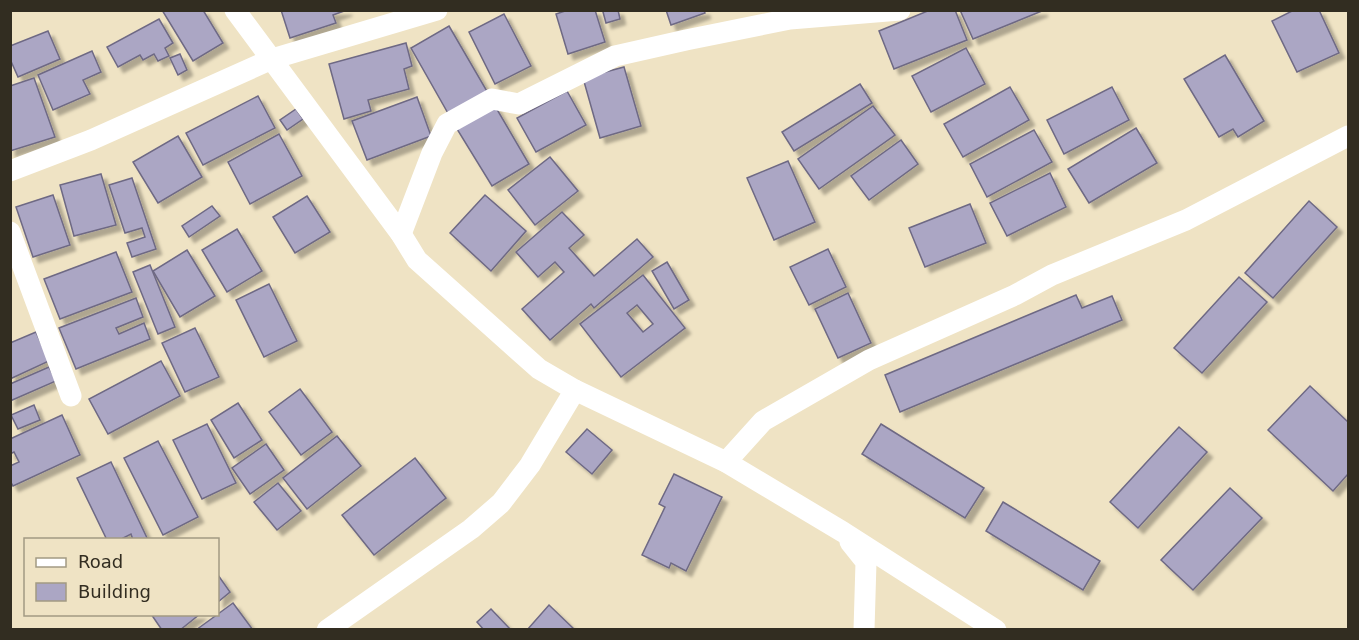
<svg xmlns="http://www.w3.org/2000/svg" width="1359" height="640" font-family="'DejaVu Sans',sans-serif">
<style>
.building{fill:#aba6c4;stroke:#6e6984;stroke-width:1.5;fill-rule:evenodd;filter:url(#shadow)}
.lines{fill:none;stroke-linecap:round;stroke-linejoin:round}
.street{stroke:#fff;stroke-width:21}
</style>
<defs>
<filter id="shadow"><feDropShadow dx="5.5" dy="5.5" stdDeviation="1.5" flood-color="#0004"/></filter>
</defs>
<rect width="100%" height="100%" fill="#efe3c4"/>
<g class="building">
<polygon points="162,10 203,10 223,43 193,61"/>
<polygon points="281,10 347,10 333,15 336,23 290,38"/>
<polygon points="568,10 595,10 605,42 568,54 556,14"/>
<polygon points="606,10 618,10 620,19 606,23 603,12"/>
<polygon points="666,10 704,10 705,13 671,25"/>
<polygon points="930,10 955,10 967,40 894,69 879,31"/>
<polygon points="960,10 1042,10 1042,11 973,39"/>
<polygon points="1294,10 1319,10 1339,53 1297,72 1272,21"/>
<polygon points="504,14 531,66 495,84 469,32"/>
<polygon points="159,19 173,43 165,48 169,56 158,61 154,54 143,60 140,55 118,67 107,47"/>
<polygon points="449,26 488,93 449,115 411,48"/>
<polygon points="48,31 60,59 18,77 10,59 10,46"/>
<polygon points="406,43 412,66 404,69 409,89 368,100 371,111 344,119 329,64"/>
<polygon points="966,48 985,84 931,112 912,76"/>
<polygon points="92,51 101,72 83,80 90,94 53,110 38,75"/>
<polygon points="180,54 187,70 178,75 170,58"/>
<polygon points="1225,55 1264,121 1238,137 1233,129 1219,137 1184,79"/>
<polygon points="624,67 641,126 600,138 583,78"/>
<polygon points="34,78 55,137 10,151 10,86"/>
<polygon points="860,84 872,103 794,151 782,132"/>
<polygon points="1010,87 1029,120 963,157 944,124"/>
<polygon points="1112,87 1129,120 1064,154 1047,120"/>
<polygon points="567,91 586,125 536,152 517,118"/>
<polygon points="258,96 275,128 203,165 186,133"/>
<polygon points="417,97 431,136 367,160 352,121"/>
<polygon points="495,106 529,164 492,186 457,129"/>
<polygon points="873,106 895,135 819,189 798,159"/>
<polygon points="296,109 303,119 287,130 280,120"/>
<polygon points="1136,128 1157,163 1089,203 1068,169"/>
<polygon points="1034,130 1052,162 987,197 970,164"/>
<polygon points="279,134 302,176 250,204 228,162"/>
<polygon points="178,136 202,177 158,203 133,162"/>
<polygon points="901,140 918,164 869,200 851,176"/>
<polygon points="550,157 578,191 535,225 508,190"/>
<polygon points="788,161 815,222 774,240 747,178"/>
<polygon points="1050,173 1066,207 1007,236 990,203"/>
<polygon points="101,174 116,225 74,236 60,185"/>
<polygon points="132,178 156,249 132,257 127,243 145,237 142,228 125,233 109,185"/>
<polygon points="53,195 70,245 33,257 16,207"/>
<polygon points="485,195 526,231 491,271 450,233"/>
<polygon points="307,196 330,232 295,253 273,217"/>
<polygon points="1309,201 1337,227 1273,298 1245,273"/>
<polygon points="970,204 986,243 925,267 909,228"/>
<polygon points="212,206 220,216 189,237 182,226"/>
<polygon points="562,212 584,235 569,248 594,276 637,239 653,257 594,308 591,304 550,340 522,309 564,272 555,262 538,277 516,252"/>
<polygon points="237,229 262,271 227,292 202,250"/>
<polygon points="828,249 846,287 809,305 790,267"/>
<polygon points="187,250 215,296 180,317 153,271"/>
<polygon points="116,252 132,292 60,319 44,279"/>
<polygon points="667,262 689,300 674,309 652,271"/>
<polygon points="150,265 175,327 158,334 133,272"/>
<path d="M643,275L685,328L621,377L580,324ZM637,305L653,324L643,332L627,313Z"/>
<polygon points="1239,277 1267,302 1202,373 1174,348"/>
<polygon points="269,284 297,341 264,357 236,300"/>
<polygon points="848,293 871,343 838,358 815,309"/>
<polygon points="1076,295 1082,308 1112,296 1122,320 900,412 885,375"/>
<polygon points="136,298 143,317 116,328 119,334 144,323 150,339 76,369 59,328"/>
<polygon points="195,328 219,377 185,392 162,343"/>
<polygon points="36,332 49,361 10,379 10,343"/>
<polygon points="161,361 180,396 108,434 89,399"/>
<polygon points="49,367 56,381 10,401 10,384"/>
<polygon points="1310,386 1348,422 1348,474 1333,491 1268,430"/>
<polygon points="300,389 332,432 301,455 269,412"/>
<polygon points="238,403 262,440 234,458 211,420"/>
<polygon points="34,405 40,420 18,429 11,415"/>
<polygon points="62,415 80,455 13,486 10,481 10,466 19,462 14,452 10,454 10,439"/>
<polygon points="207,424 236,483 202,499 173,440"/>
<polygon points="881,424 984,488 965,518 862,454"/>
<polygon points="1179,427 1207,452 1138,528 1110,502"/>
<polygon points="587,429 612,450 592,474 566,452"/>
<polygon points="337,436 361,466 307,509 283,478"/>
<polygon points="158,441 198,517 163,535 124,458"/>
<polygon points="266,444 284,470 250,494 232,468"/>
<polygon points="415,458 446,498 374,555 342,515"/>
<polygon points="111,462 148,540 133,540 131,534 123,538 124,540 107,540 77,478"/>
<polygon points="674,474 722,497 686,571 671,563 669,568 642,555 665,507 659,504"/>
<polygon points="278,483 301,511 277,530 254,502"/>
<polygon points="1230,488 1262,518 1193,590 1161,560"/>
<polygon points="1003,502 1100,561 1083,590 986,531"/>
<polygon points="218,575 230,592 218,602"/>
<polygon points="233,603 253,630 196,630 218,614"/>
<polygon points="549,605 575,630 527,630"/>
<polygon points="491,609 511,630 484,630 477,622"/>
<polygon points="151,614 200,614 180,630 162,630"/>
</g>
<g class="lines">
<g class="street">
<polyline points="235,10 401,234 417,260 539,369 575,390 726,462 843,532 996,630"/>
<polyline points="10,171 91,140 272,59 437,10"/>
<polyline points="10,232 71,396"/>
<polyline points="401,234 432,153 447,124 492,99 519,104 615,56 686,40 790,19 900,10"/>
<polyline points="726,462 763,421 869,360 1015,295 1052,275 1186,220 1348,136"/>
<polyline points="850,542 866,562 864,630"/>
<polyline points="327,630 471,529 501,503 530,465 575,390"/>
</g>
</g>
<rect width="1359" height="640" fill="none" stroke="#322d21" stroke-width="24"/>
<rect x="24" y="538" width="195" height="78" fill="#efe3c4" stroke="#a39a83" stroke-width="1.5"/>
<rect x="36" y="558" width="30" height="9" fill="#ffffff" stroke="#a39a83" stroke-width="1.5"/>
<text x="78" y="568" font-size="18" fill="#322d21">Road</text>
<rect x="36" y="583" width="30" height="18" fill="#aba6c4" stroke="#a39a83" stroke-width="1.5"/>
<text x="78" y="598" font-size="18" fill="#322d21">Building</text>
</svg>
